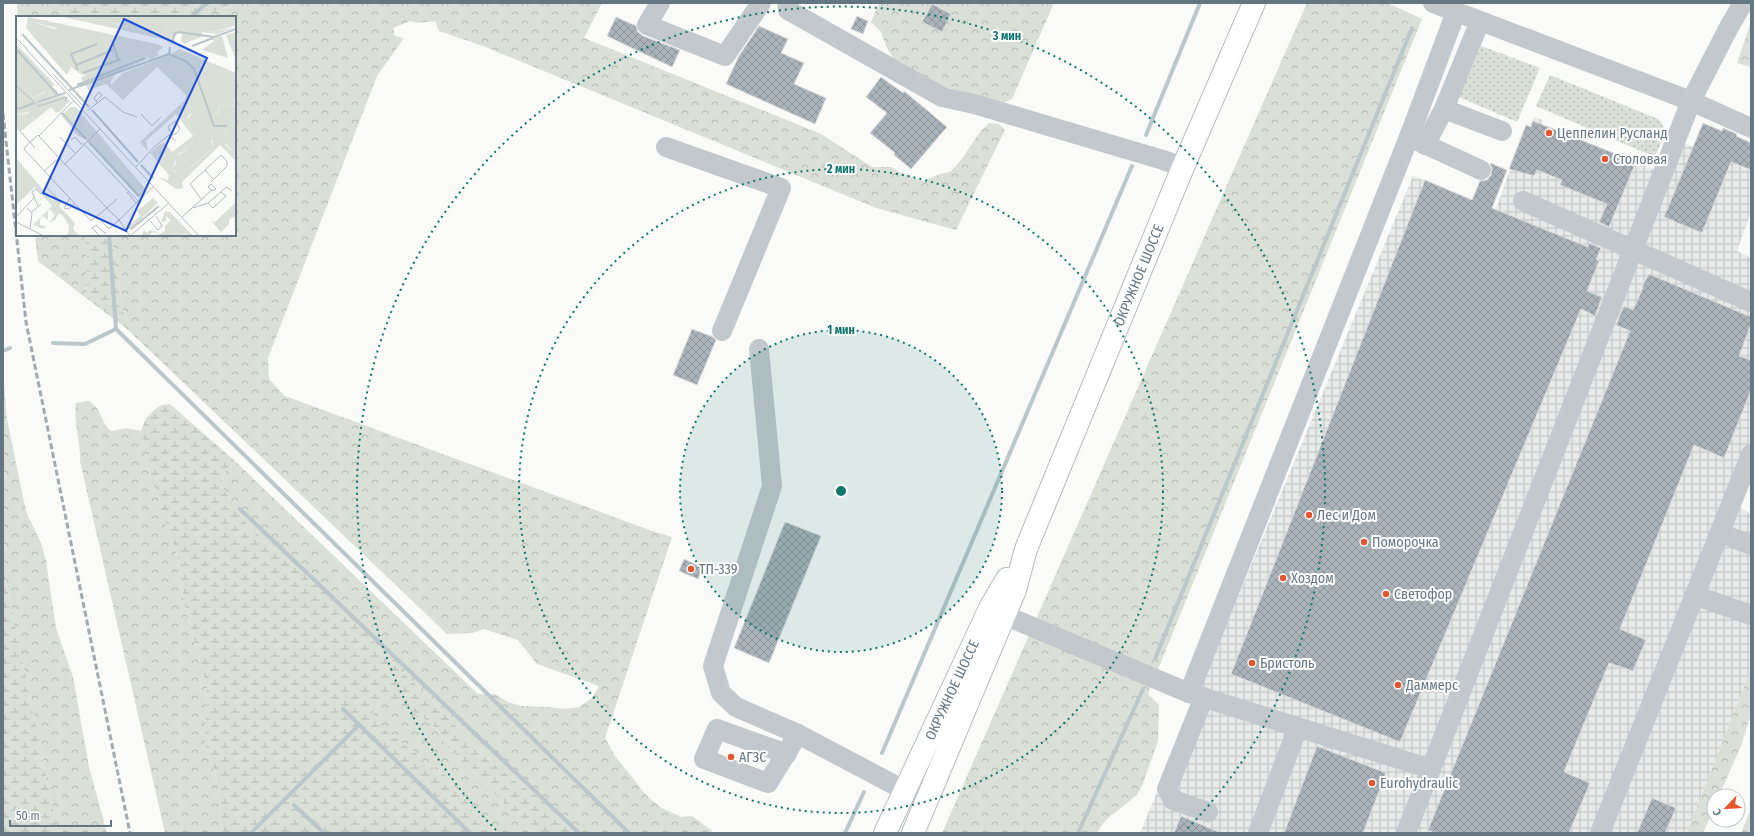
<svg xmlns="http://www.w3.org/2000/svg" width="1754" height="836" font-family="'Fira Sans Condensed',sans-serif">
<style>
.industrial{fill:url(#industrial-grid)}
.grass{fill:url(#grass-dots)}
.forest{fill:url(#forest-crowns)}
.wetland{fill:url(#wetland-marsh)}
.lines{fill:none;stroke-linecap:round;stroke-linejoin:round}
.stream{stroke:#bbc7cb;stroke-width:4}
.building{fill:url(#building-cross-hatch);stroke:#dcdcda}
.major-casing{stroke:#b5babe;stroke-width:24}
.minor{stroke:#c3c8cc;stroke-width:20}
.major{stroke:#fff;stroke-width:22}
.rail{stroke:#a2aab0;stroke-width:3;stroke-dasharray:6 3;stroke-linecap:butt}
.ring{fill:none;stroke:#0f766e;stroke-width:2;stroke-dasharray:2 4}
.poi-dot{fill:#e4572e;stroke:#fff;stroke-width:1.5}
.labels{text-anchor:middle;stroke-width:4;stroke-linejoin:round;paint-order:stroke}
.poi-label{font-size:14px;fill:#657683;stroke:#fff;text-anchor:start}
.street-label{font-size:14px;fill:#657683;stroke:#fff}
.inset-river{fill:none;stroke:#bbc7cb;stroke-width:2}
.inset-road{fill:none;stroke:#b5bdc2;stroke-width:1}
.view{fill:#1d4ed8;fill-opacity:0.15;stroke:#1d4ed8;stroke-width:2}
.inset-edge{fill:none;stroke:#657683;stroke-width:2}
.centre{fill:#0f766e;stroke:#fff;stroke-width:2}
.ring-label{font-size:12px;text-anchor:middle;font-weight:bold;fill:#0f766e;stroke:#fff;stroke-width:4;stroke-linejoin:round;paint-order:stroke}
</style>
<defs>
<pattern id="industrial-grid" width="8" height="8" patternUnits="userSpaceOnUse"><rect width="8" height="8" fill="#e8e9e9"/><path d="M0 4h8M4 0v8" fill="none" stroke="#c0c1c2"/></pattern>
<pattern id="grass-dots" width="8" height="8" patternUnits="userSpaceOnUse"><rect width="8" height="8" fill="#dadfd7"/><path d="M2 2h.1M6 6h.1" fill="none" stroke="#b4b9b4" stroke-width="1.8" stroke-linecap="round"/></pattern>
<pattern id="forest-crowns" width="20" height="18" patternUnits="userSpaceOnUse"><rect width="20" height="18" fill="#dadfd7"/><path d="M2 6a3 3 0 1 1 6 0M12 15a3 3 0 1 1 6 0" fill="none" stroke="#b4b9b4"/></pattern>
<pattern id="wetland-marsh" width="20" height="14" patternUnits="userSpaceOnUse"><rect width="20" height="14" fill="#dadfd7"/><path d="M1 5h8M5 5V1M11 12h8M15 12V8" fill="none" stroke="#b4b9b4"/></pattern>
<pattern id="building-cross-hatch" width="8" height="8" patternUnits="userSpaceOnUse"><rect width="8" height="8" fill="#aab3b9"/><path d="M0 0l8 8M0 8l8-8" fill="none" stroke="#8e969c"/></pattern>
</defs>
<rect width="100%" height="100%" fill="#fafaf8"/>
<polygon class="industrial" points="1534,117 1543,120 1542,124 1655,170 1667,136 1751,171 1751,212 1737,251 1751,258 1751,475 1736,505 1751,514 1751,669 1687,833 1140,833 1413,176 1496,209 1526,125 1530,126"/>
<g class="grass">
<polygon points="1481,46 1540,68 1517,122 1459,97"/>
<path d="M1550,75L1658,119C1670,129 1660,144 1655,157L1536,106Z"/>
</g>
<g class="forest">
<polygon points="17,3 66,3 67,17 18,17"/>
<path d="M235,3H602L584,38L821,134L872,167H891L899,172L923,181L940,174L950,172C966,158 973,137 989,123L999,124L1005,130L956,230L876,208L483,46L439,31L435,21L418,23L410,21L393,28L395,36L404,38L377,76L268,358L269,379L285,396L652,531L672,537L605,738L615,756L646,795L660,807L681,817L692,816L711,830L713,833H572L553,810L543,800L519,784L480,753L428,696L404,674L357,624L350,614L327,592L312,582L298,569L252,532L221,485L225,471L237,463L478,694H495L508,702L521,706L549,707L563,709L579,707L592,698L599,686L537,664L518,640L484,629L472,633L447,634L126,328L113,246L114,235H235V17H201C211,9 225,11 235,3Z"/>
<polygon points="879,3 1054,3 1012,99 999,105 950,88 946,89 894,60 886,46 881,32 871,22"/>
<polygon points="1307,3 1388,3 1422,19 1148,694 1159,705 1158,741 1142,786 1137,795 1108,818 1101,826 1097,833 942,833"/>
<polygon points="1751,22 1751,67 1737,63"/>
<polygon points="35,235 85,235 87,263 86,298 38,261"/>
<polygon points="3,373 7,419 23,497 27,514 41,543 46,561 56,628 73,677 89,767 107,833 58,833 3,568"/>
<path d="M89,401C103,410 99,420 111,431L126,428L141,431L150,476L162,504L166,525L177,555L181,584L186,610L207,687L205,743L218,783L220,818L223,833H165L80,461C81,442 73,422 76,403Z"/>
<polygon points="1751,669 1751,714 1741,746 1719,796 1714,796 1714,808 1703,833 1687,833"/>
<polygon points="379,701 393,701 431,723 440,734 448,749 460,757 532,833 486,833 478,821 468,801 454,788 447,776 425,762 416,753 381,728 373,715"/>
<polygon points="1751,809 1751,833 1741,833"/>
</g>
<g class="wetland">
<path d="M66,3H235C225,11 211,9 201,17H67Z"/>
<polygon points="85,235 114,235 113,246 126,328 86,298 87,263"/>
<polygon points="170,404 237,463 225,471 221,485 252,532 298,569 312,582 327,592 350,614 357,624 404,674 428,696 480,753 519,784 543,800 553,810 572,833 532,833 460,757 448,749 440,734 431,723 393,701 379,701 373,714 382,728 416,753 425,762 447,776 454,788 468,801 478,821 486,833 223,833 220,818 218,783 205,743 207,687 186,610 181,584 177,555 166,525 162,504 150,476 141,431 146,418 153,411 161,405"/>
<polygon points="3,568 58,833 3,833"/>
</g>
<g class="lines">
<g class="stream">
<polyline points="191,17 207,3"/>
<polyline points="1146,135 1200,3"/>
<polyline points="109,235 116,329"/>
<polyline points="53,343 85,344 116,329 629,833"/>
<polyline points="3,351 10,348"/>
<polyline points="240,509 579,833"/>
<polyline points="1155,659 1412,28"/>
<polyline points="343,709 470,833"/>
<polyline points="882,753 1132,166"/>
<polyline points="294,805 324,833"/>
<polyline points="252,832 359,725"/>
<polyline points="845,833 864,792"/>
<polyline points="1078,833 1143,689"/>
</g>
</g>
<g class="building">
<polygon points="932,4 951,14 942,32 922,22"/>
<polygon points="857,16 868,21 863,34 851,29"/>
<polygon points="616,17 636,26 638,32 643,36 680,50 672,67 607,36"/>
<polygon points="759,26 788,39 781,53 804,63 794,84 826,98 815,124 726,84 739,56"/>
<polygon points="881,77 903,93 904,91 947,127 911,169 894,155 895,153 870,133 887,113 866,97"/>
<polygon points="1533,121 1636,162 1609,227 1599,222 1607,204 1560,185 1562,180 1537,170 1534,176 1509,169 1526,125 1531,127"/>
<polygon points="1703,123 1722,131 1723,128 1737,134 1736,136 1751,143 1751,170 1731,162 1702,233 1664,217"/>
<polygon points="1490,163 1507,170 1492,208 1588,247 1589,243 1601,248 1596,260 1599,261 1587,291 1602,297 1595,316 1581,309 1400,742 1231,674 1425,180 1472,200 1480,181 1487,180 1491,175 1492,169"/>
<polygon points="1649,274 1751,317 1751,324 1739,356 1751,360 1751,390 1724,458 1694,445 1620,629 1646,640 1633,671 1609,663 1564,772 1590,783 1569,833 1435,833 1428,830 1630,331 1616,325 1624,306 1633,310 1643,288 1642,287"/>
<polygon points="692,329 713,337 716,340 697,385 673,375"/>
<polygon points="785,522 821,536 769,663 734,648"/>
<polygon points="684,559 703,568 698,579 679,571"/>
<polygon points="1317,746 1386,773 1363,833 1284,833"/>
<polygon points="1652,798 1676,808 1665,833 1637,833"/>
<polygon points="1181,816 1221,833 1174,833"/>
</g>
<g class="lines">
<g class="major-casing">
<g id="major">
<path id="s1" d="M885,833L991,606L1007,579"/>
<path id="s2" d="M913,833L1015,590L1026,549L1183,167L1254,3"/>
</g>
</g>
<g class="minor">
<polyline points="660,3 647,25 725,56 761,3"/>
<polyline points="787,3 788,10 942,97 974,104 1163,160 1183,167"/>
<polyline points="1433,3 1691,101 1729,27 1743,3"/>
<polyline points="1456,12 1409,137 1481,170"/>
<polyline points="1444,109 1502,131"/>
<polyline points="1425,145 1444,109 1480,21"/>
<polyline points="666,147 781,188 722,331"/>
<polyline points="1523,201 1751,302"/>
<polyline points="759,349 772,486 713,666 721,693 736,707 798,734 904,790"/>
<polyline points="1720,533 1751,545"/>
<polyline points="1694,595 1751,615"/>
<polyline points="1004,615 1189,693 1431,769"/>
<polyline points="1189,693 1409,137"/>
<polyline points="1204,697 1167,789 1173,800 1208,812"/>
<polyline points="787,754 717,729 704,759 768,783 798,734"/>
<polyline points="1258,833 1298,727"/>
<polyline points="1406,833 1691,101 1751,128"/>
<polyline points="1600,833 1751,454"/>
</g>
<use href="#major" class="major"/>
<polyline class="rail" points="3,114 26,322 130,833"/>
</g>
<circle cx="841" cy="491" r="161" fill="#0f766e" fill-opacity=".12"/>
<g class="ring">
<circle cx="841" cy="491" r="161"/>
<circle cx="841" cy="491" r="322"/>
<path d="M496 830A484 484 0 1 1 1186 830"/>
</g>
<g class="poi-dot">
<circle cx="1549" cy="133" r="4"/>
<circle cx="1605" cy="159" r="4"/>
<circle cx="1309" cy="515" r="4"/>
<circle cx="1364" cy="542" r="4"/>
<circle cx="691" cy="569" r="4"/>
<circle cx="1283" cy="578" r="4"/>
<circle cx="1386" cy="594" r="4"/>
<circle cx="1252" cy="663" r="4"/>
<circle cx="1398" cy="685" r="4"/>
<circle cx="731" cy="757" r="4"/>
<circle cx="1372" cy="783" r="4"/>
</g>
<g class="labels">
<g class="poi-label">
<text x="1557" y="138">Цеппелин Русланд</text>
<text x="1613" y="164">Столовая</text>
<text x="1317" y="520">Лес и Дом</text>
<text x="1372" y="547">Поморочка</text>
<text x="699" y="574">ТП-339</text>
<text x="1291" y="583">Хоздом</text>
<text x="1394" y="599">Светофор</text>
<text x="1260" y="668">Бристоль</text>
<text x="1406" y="690">Даммерс</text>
<text x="739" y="762">АГЗС</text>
<text x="1380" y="788">Eurohydraulic</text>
</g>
<g class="street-label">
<text dy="5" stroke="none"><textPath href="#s2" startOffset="602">ОКРУЖНОЕ ШОССЕ</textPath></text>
<text dy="5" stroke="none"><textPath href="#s1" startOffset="158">ОКРУЖНОЕ ШОССЕ</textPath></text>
</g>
</g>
<g transform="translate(16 16)">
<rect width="220" height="220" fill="#fafaf8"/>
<path d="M161,206L173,218L147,220L159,207Z" fill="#dadfd7"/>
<path d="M43,0H68L146,19L149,15L164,12L198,16L220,11L201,18L186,16L187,20L168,28L165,25L166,17L159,19L155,25ZM12,1L141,28L147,31L142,36L128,34L17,6L10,12ZM220,16V44L210,19ZM206,20L212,42L186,34L198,25L195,23ZM0,28L39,69L35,71L41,74L40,79L33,81L34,78L28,76L16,82L11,79L0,85ZM163,33L220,57V63L157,37ZM153,39L178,49L181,55V69L187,82V89L172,100L171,104L178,120L173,133L162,138L157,151L158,156L165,157L162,148L169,153L175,152L198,131L196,124L181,121L180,118L194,107L196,102L199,107L204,90L220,89V104L209,116L214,125L209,128L220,139V145L204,129L166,166L167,172L160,173L143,161L152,164L153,159L134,137L144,128L148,127L156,136L177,120L160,98L130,125L132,135L124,126L169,84L170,79L141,51L107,84L90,68L73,74L65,62L72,56L101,46L104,47L99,51L79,57L76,61L127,42H134L100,57L95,65V69L107,57ZM48,79L54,85L44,95L40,97L35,91L4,116L1,113L0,99L11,98L23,87ZM54,91H60L131,175L123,182L69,123L61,119L46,100ZM0,142L36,184L40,183L25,165L46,186L43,190L59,207L57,213L63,220H45L52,218L53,210L48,201L43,197L39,204L33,207L39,199L35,194H32V204L27,200L24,203V209L30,210L28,213L17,209L36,190L19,171L0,189ZM137,182L142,187L113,214L111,211L124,200L121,195ZM220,186V200L213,203V208L205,216L195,205L199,206ZM149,195L154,196L177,220H170L172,217L160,206L147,220L137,216L132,220H125L128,214L131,217L134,214L144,218L149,215V210L155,204L150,200V205L145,206Z" fill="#dadfd7"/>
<path d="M68,0H220V9L198,16L164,12L149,15L146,19ZM17,6L38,13L43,12L140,35L143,39L134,44L132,41L127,42L78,61L75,58L99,51L104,47L66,59L55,51L51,59L10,12ZM157,37L220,63V89L204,90L201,97L205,104L203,109H200L196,102L195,107L180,118L181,121L194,123L198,131L173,153H169L162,148L165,157L162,158L156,153L160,147L159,141L173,133L178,120L171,104L181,91L187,89V82L181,69L179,51L153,39ZM33,75L34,83L23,87L24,93L0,99V85L11,79L16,82ZM220,104V139L209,126L214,125L209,116Z" fill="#dadfd7"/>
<path class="inset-river" d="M6,18L73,91M156,27L159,17L163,16L198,21L220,13M97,28L102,43M176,30L197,22M0,33L42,79M153,38L170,45L178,53L198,110H211M60,49L97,34M62,54L55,38L81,28M67,57L105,43M61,69L129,42M53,74L153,38L154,31M22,86L49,77M0,91L3,93L18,87M76,94L122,146M46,97L70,123M73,126L123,180M125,149L137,162M115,213L143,190"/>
<path class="inset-road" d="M0,22L12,34M11,34L183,220M38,59L66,89M0,70L23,90L51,81L49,85M80,85L86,79L83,76L78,82L80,85L81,87M71,95L89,81L107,96L121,101M125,98L136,110L145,101M5,116L19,132M155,119H156L160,118L164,113L159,105L152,111L156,119M23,120L58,84M44,121L59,137M55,124L59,121L66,129M67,127L112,175M49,148L84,113M120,151L138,131L153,119L160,125M189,154L197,163M28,155L43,142M195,168L200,173L197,175L192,171ZM112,175L122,185M111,176L120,187M205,176L210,171L216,175M54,182L48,192L53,193L59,187M186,184L174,168L205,139L211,145V150L195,166M22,190L16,176L20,173L25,178M11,192L16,197L14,213M177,192L192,187L197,192L210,180L205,176L192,187M15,197L25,188M0,201L19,181M166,201L196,174M85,205L93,213L103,204L91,192L43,142L22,119L10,130L8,133L75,205L91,192L101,183M134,205L142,214L146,210L140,200M0,206L28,220M84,220L76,212L80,209L90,218M114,220L103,204L137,171M114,220L153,187"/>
<path class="view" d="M108,3L191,42L110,215L27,177Z"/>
<rect width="220" height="220" class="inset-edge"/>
</g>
<circle cx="841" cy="491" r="6" class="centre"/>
<g class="ring-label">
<text x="1007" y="40">3 мин</text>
<text x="841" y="173">2 мин</text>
<text x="841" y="334">1 мин</text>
</g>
<rect width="1754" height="836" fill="none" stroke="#657683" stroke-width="8"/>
<g transform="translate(1726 808) rotate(245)"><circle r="19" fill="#ffffff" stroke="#c1c8cd"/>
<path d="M0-3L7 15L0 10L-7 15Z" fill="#e4572e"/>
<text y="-6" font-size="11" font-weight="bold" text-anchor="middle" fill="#657683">С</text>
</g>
<path d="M10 820v6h101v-6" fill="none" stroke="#657683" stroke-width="2"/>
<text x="16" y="820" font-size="12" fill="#657683" stroke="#ffffff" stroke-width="3" paint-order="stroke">50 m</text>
</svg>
